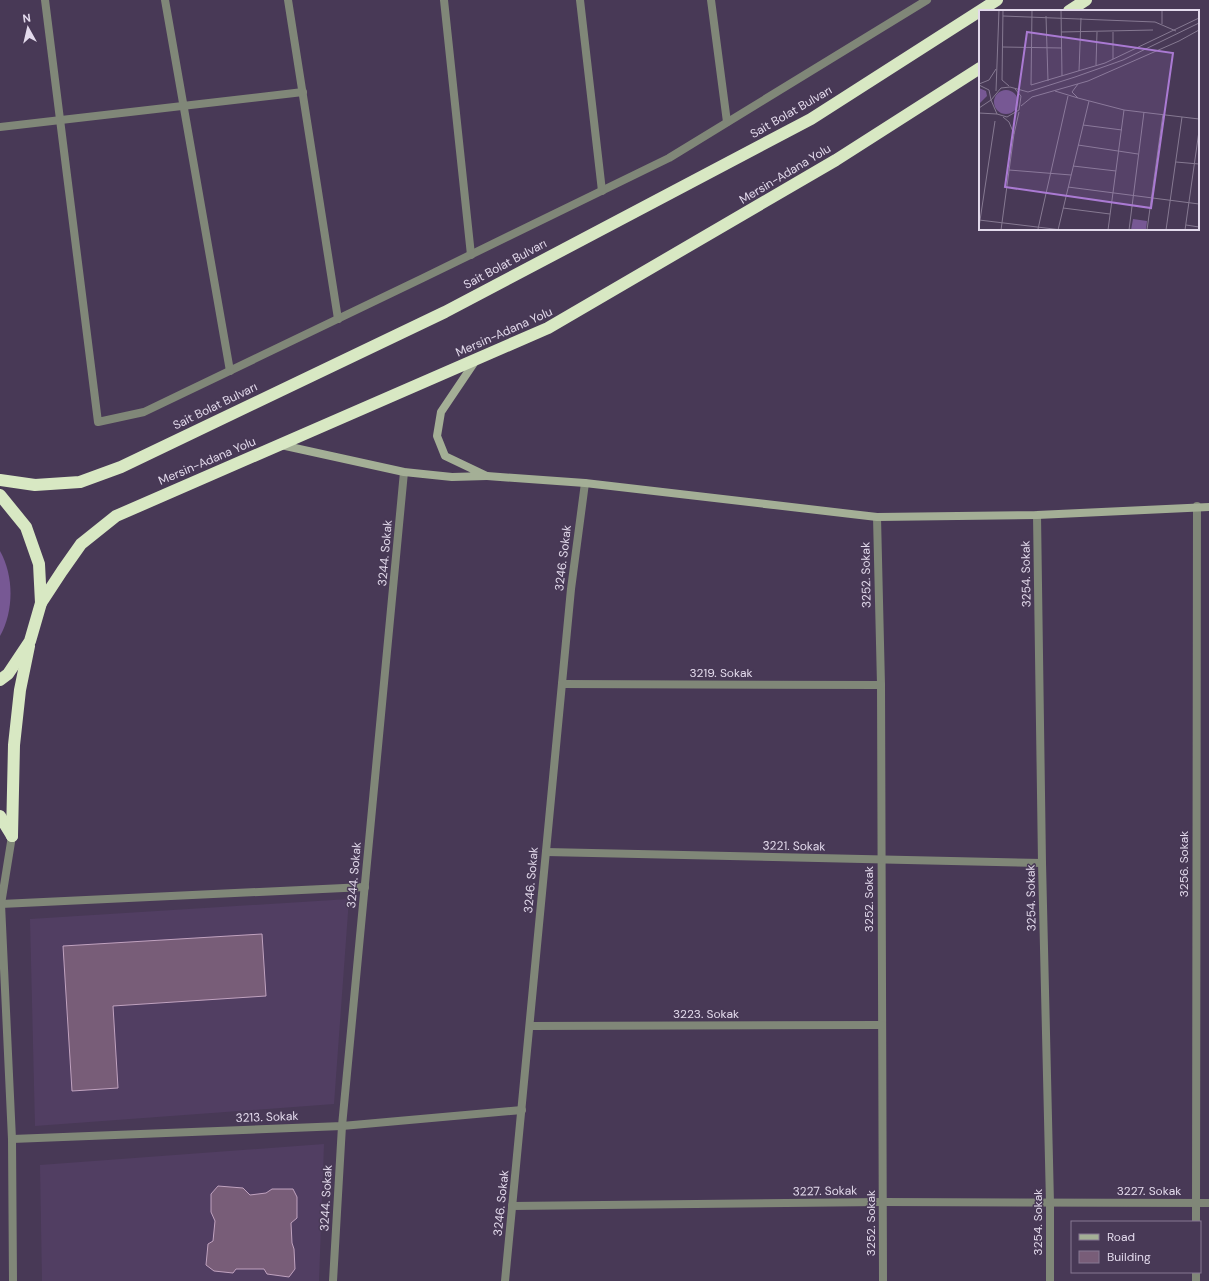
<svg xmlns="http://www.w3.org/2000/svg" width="1209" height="1281" font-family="'DM Sans',sans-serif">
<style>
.built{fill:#513e62}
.green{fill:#775894}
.building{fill:#785d78;stroke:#c0a2bf}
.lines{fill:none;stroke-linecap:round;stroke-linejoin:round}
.lane{stroke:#808778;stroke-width:8}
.street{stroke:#808778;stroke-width:8}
.secondary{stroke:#a4af96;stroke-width:8}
.highway{stroke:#d8e8c3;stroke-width:12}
.labels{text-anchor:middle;stroke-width:3;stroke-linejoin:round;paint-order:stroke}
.street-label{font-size:12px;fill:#e3daec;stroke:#483956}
.inset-road{fill:none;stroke:#867992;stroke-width:1}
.view{fill:#aa7ad3;fill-opacity:0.15;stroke:#aa7ad3;stroke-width:2}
.inset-edge{fill:none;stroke:#e3daec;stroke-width:2}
</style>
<rect width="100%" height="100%" fill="#483956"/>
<g class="built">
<polygon points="349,899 334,1104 35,1126 30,919"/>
<polygon points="324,1144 319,1281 42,1281 40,1165"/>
</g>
<path class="green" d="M0,551C14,576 14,611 0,636Z"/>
<g class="building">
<polygon points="262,934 266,996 113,1006 118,1088 72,1091 63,946"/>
<polygon points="218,1186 243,1188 250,1195 266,1193 272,1189 293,1189 297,1197 297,1218 291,1223 292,1243 294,1249 295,1269 289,1277 267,1274 264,1269 236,1269 233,1273 214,1271 206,1265 208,1244 213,1241 215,1221 211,1212 211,1194"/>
</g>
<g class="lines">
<polyline class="lane" points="1,904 365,887"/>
<g class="street">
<polyline points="45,0 98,422 144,412 423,278 669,158 927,0"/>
<polyline points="165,0 230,371"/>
<polyline points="288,0 338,319"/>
<polyline points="444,0 471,255"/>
<polyline points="580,0 602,191"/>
<polyline points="711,0 727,122"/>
<polyline points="0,127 303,92"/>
<polyline points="1037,515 1042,863 1050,1203 1050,1281"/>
<polyline points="877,517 881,685 883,1281"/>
<polyline points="562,684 881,685"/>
<polyline points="12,836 1,904 12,1139 13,1281"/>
<polyline points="546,852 1042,863"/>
<polyline points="530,1026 882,1025"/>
<polyline points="12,1139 342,1126 522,1110"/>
<polyline points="512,1206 882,1202 1209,1203"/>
<polyline points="1196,1222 1197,506"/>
<polyline points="1196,1272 1196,1281"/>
<polyline points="333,1281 342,1126 404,472"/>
<polyline points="505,1281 571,589 585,483"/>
</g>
<g class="secondary">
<polyline points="281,445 404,472 452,477 487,476 445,456 437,436 441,412 476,360"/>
<polyline points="487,476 585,483 877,517 1037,515 1209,507"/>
</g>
<g class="highway">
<polyline points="1069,11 1086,0"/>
<polyline points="0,480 35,485 80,482 121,467 445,312 811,119 997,0"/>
<polyline points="0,495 26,527 39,564 41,603 30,641 8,674 0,680"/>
<polyline points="41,603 62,571 81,544 116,516 548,328 836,160 980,68"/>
<polyline points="0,816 12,836"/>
<polyline points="12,836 14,745 20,690 29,646"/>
</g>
</g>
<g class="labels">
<g class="street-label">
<text transform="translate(791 112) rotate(-30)" y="4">Sait Bolat Bulvarı</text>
<text transform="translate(785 174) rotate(-31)" y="4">Mersin-Adana Yolu</text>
<text transform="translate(505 264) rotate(-28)" y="4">Sait Bolat Bulvarı</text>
<text transform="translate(504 332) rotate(-24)" y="4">Mersin-Adana Yolu</text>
<text transform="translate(215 406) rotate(-26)" y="4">Sait Bolat Bulvarı</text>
<text transform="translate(207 461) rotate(-23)" y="4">Mersin-Adana Yolu</text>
<text transform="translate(385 553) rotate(-85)" y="4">3244. Sokak</text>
<text transform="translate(563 558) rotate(-83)" y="4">3246. Sokak</text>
<text transform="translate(1026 574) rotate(-91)" y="4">3254. Sokak</text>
<text transform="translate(866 575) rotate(-91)" y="4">3252. Sokak</text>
<text x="721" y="677">3219. Sokak</text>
<text transform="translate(794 846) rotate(1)" y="4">3221. Sokak</text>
<text transform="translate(1184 864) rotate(-90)" y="4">3256. Sokak</text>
<text transform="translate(354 875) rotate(-85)" y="4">3244. Sokak</text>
<text transform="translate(531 880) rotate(-85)" y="4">3246. Sokak</text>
<text transform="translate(1031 898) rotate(-91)" y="4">3254. Sokak</text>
<text transform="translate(869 899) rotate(-90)" y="4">3252. Sokak</text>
<text x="706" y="1018">3223. Sokak</text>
<text transform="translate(267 1117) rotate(-2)" y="4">3213. Sokak</text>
<text transform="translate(825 1191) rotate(-1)" y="4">3227. Sokak</text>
<text x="1149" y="1195">3227. Sokak</text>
<text transform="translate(326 1198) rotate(-87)" y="4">3244. Sokak</text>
<text transform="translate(501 1203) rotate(-84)" y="4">3246. Sokak</text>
<text transform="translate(1038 1222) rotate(-90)" y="4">3254. Sokak</text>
<text transform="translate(871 1223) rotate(-90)" y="4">3252. Sokak</text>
</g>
</g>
<g transform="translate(979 10)">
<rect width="220" height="220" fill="#483956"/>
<path d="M0,78L7,81L8,86L0,94ZM15 92a12 12 0 1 1 24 0a12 12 0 1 1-24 0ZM154,209L168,211L167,220H152Z" fill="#775894"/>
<path class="inset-road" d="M24,0L23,70L30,76M53,0L52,75L126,53L220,8M82,0L83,66M183,0V14M24,6L176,12L197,21M67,6L69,71M82,22L174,20M24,37L83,38M134,49V22M117,55L118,22M100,61L102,8M0,74L10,70L17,59M0,75L10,80L12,90L0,98M36,79L42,86L40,100L28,107L18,104L12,90L22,78L31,77L49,82L96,67L144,50L220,13M17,81L20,0M76,81L99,88L93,82L99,74M99,88L145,100L220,109M42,96L53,87L109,71L200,31L220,20M0,103L18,104M24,107L30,112L35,124M104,115L143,120M35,124L40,102M99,135L159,144M197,152L220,154M94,156L137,161M30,160L92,165M89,177L220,194M84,198L131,204M0,210L83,220M207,215L220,217M0,217L16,111M59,219L89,86M22,220L35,124M79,220L110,91M129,220L145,100M150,220L165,102M168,220L184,104M187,220L203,107M206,220L220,121"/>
<path class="view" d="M48,22L194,43L172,198L26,177Z"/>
<rect width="220" height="220" class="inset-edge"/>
</g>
<rect x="1071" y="1221" width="130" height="52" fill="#483956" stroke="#867992"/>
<rect x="1079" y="1234" width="20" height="6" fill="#a4af96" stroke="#867992"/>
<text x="1107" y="1241" font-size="12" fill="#e3daec">Road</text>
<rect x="1079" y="1251" width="20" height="12" fill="#785d78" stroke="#867992"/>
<text x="1107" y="1261" font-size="12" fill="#e3daec">Building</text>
<g transform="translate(28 28) rotate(352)" stroke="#483956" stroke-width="3" paint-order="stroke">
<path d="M0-3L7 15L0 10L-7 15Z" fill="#e3daec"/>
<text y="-6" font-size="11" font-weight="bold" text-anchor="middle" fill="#e3daec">N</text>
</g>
</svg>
